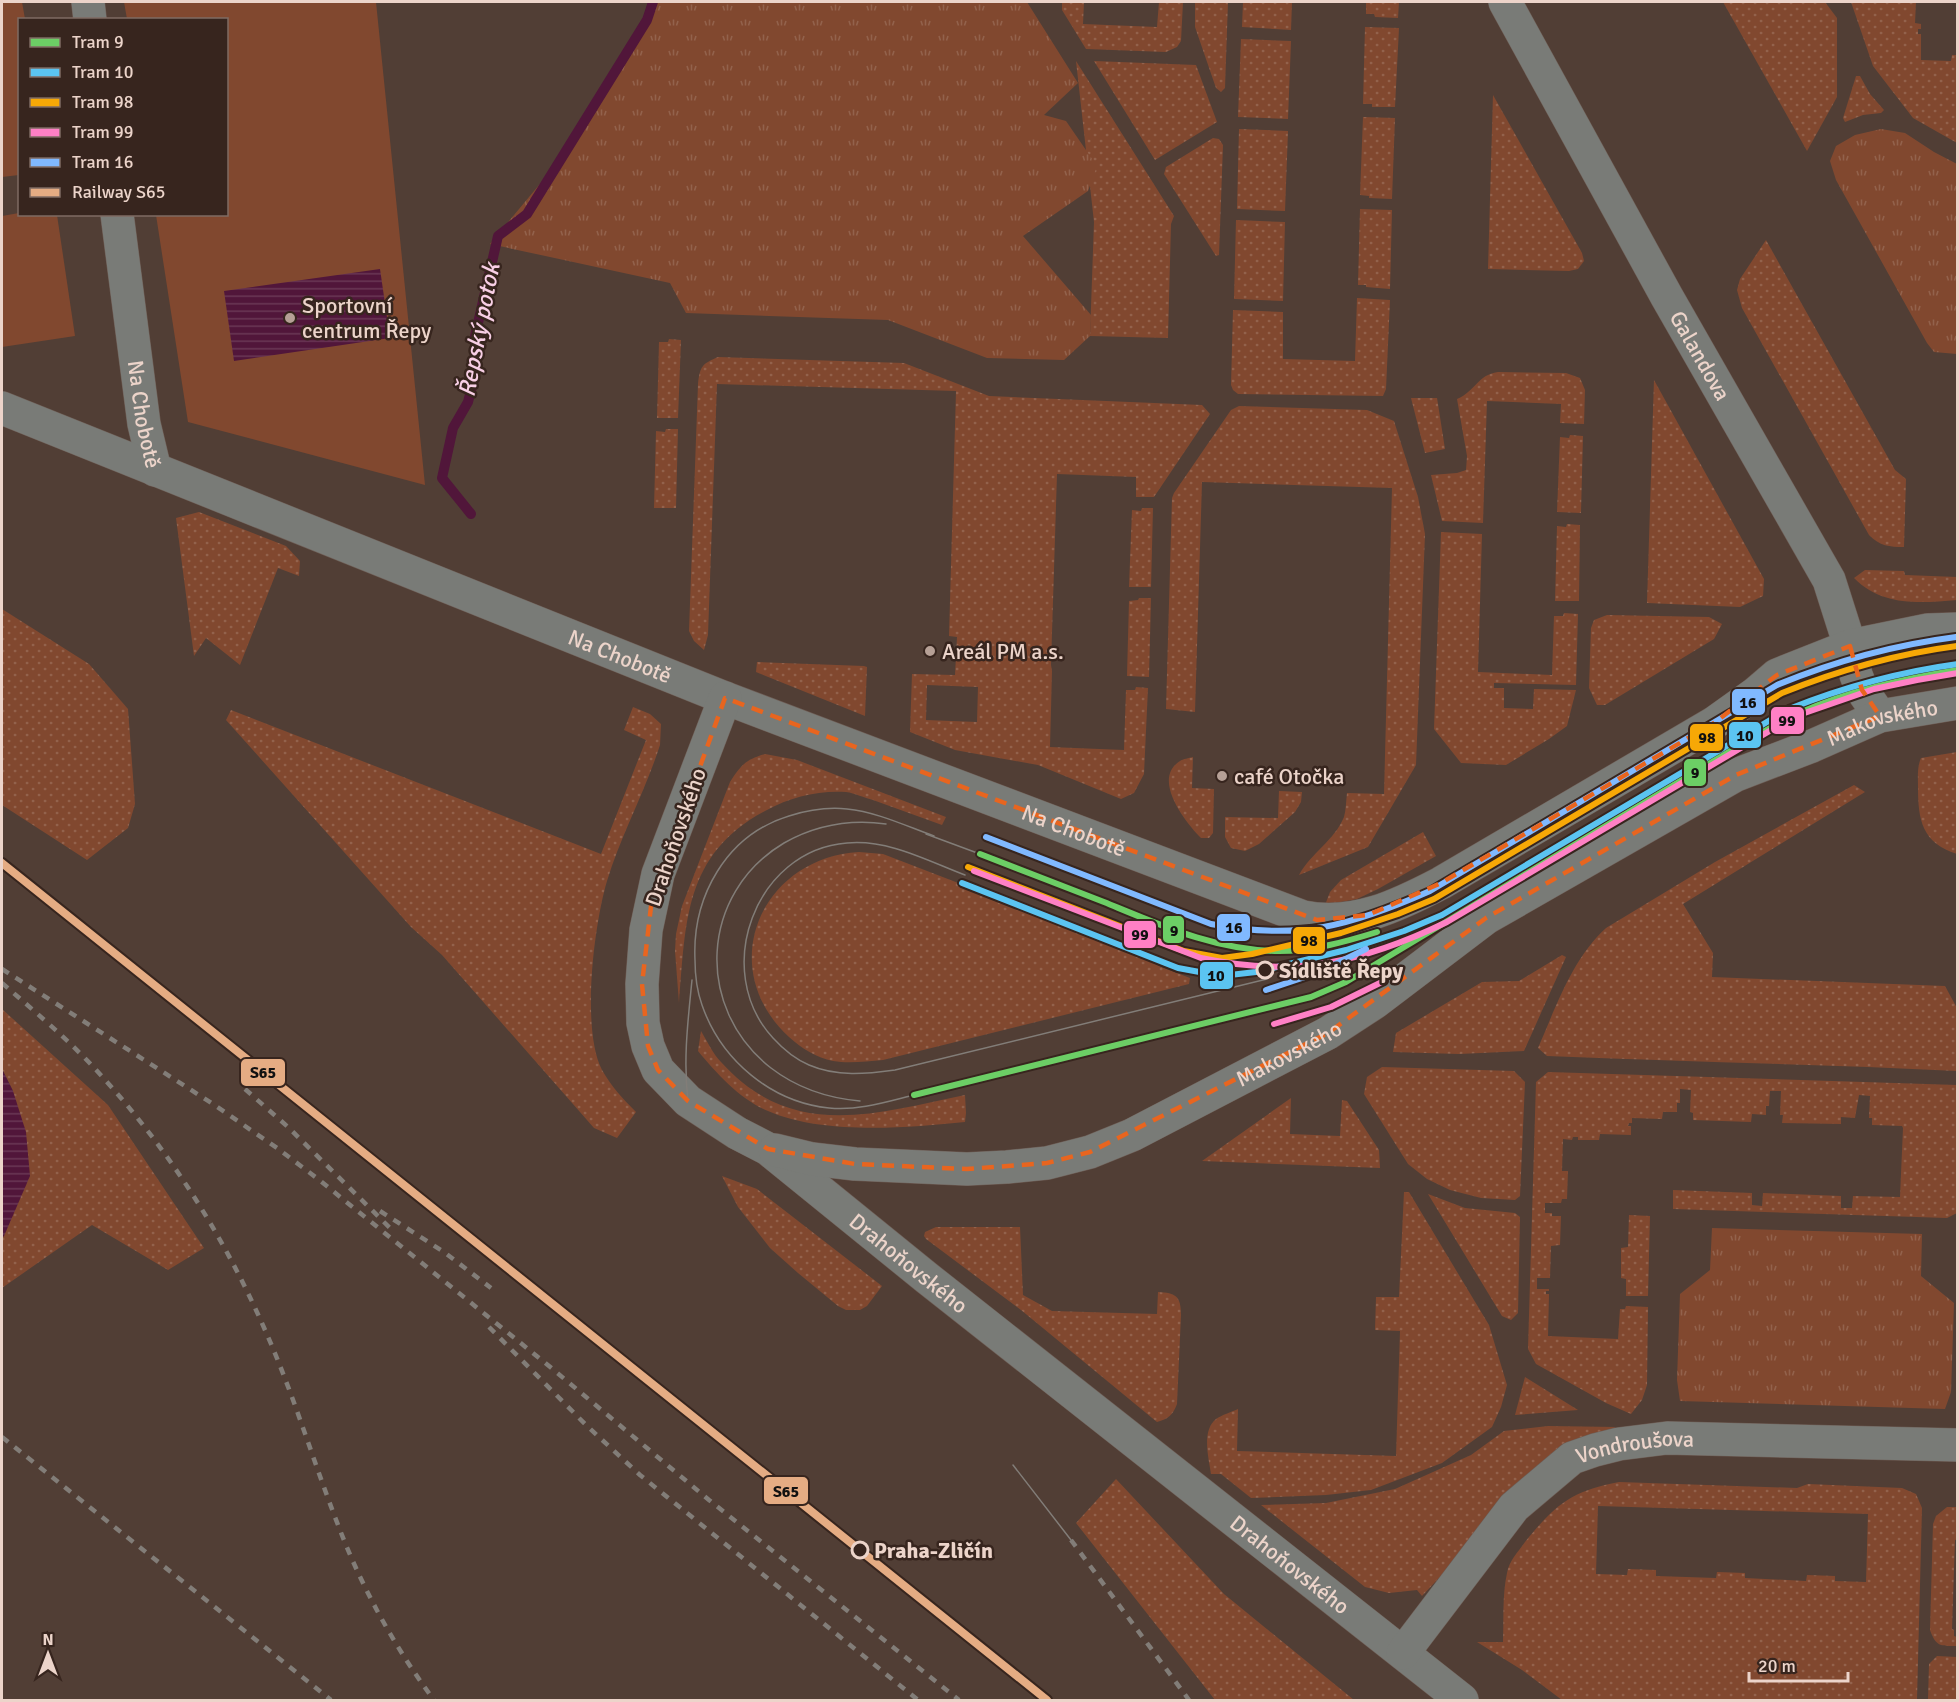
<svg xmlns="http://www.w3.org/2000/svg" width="1959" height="1702" font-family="Signika,sans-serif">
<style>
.grass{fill:url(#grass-dots);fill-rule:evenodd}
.park{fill:url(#park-tufts)}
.garden{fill:#81482f}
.water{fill:url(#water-rules)}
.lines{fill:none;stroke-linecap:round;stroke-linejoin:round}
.stream{stroke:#51163a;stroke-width:10}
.minor-casing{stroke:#6e5d55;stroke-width:34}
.minor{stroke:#797b77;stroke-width:33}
.tram{stroke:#827d78;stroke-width:1.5}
.rail{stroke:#827d78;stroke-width:4.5;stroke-dasharray:8 8;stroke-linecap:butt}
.rail-1-casing{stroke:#37251e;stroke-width:12}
.rail-1{stroke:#e5ac83;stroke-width:8}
.tram-1-casing{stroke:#37251e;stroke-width:10}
.tram-2-casing{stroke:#37251e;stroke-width:10}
.tram-3-casing{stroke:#37251e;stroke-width:10}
.tram-4-casing{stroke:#37251e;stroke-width:10}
.tram-5-casing{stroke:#37251e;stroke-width:10}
.tram-1{stroke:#6cce65;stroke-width:6}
.tram-2{stroke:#5bc4f1;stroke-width:6}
.tram-3{stroke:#f7a806;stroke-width:6}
.tram-4{stroke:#ff80c5;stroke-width:6}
.tram-5{stroke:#80b9ff;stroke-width:6}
.marked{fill:none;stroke:#e8651f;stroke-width:4.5;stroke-dasharray:12 8;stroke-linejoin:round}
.poi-dot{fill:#b6a096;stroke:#37251e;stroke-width:2}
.stop-dot{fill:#37251e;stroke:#ecd4ca;stroke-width:3}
.labels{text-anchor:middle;stroke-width:5;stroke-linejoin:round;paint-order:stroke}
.poi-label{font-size:22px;fill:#ecd4ca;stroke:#37251e;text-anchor:start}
.street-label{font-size:22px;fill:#ecd4ca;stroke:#37251e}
.stop-label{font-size:22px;font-weight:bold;fill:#ecd4ca;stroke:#37251e;text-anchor:start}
.water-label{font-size:24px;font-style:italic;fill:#f8cfe5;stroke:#37251e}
.line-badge{stroke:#37251e;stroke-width:2}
.pale-badge-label{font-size:16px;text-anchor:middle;font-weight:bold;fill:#111}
</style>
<defs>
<pattern id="grass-dots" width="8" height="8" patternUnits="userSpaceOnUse" patternTransform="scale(1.5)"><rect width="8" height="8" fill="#81482f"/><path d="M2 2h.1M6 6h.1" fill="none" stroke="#93624c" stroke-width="1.8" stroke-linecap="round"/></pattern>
<pattern id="park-tufts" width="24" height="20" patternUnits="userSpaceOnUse" patternTransform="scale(1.5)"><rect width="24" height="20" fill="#81482f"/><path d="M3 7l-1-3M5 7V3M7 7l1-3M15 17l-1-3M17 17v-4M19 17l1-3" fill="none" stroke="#93624c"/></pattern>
<pattern id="water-rules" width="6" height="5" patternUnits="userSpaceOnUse" patternTransform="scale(1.5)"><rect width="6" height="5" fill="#51163a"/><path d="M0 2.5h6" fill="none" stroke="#6a3755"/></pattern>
</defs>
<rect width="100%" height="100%" fill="#513e35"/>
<g class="grass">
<polygon points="1062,2 1084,2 1083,24 1157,27 1159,2 1183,2 1181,41 1177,47 1166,52 1086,49 1062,10"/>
<polygon points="1195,2 1228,2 1225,88 1221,92 1216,88 1195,27"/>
<polygon points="1243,2 1292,2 1291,30 1242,27"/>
<polygon points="1366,2 1399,2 1398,18 1375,17 1374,14 1366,14"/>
<polygon points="1723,2 1825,2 1837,18 1837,97 1807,151"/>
<polygon points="1851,2 1916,2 1915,23 1921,24 1921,29 1918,29 1918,34 1921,34 1921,60 1951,61 1952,55 1957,55 1957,143 1913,118 1873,66"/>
<polygon points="1365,27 1399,28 1395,107 1372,107 1372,104 1363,104"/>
<polygon points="1241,39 1291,41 1288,119 1238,117"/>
<polygon points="1076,61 1174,216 1171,224 1168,338 1090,336 1094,222"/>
<polygon points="1094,61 1196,65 1217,122 1155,160"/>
<polygon points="1856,76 1860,76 1870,94 1884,110 1881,113 1863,115 1845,122 1843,118"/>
<polygon points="1493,95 1582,253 1584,261 1578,269 1569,271 1488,269"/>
<polygon points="1363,117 1395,118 1392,199 1369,198 1369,196 1360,195"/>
<polygon points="1239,129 1288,131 1285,211 1237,209"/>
<polygon points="1213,138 1219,139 1223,145 1219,255 1216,256 1164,174 1166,167"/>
<polygon points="1360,209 1392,210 1390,289 1366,287 1366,285 1358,285"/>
<polygon points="1236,220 1285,222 1283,301 1234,299"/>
<path d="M1766,240L1895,470L1906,479L1904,547C1889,547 1880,546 1869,535L1742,308L1737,290L1740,279Z"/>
<polygon points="1357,298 1390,300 1386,389 1383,396 1238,394 1233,390 1231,385 1233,310 1283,312 1283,359 1355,361"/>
<polygon points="669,339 681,340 678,418 657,418 659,342 668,342"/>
<path d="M718,357L904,363L989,396L1202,405L1210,414L1154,497H1136V477L1057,474L1051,665L1052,671L1050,747L1124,750L1126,690H1135L1136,687L1148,688L1144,774L1134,793L1121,799L1038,765L955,750L910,732L912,674L955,675L957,637L949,636L956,391L717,384L708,635L704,650L694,641L689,631L698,384C700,366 702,364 718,357ZM927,685L978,687L977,722L926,720Z"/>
<path d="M1498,372L1566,373L1580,378L1585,390L1584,424L1560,423L1561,404L1487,401L1483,523L1442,521L1431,475L1457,473L1466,470L1467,456L1457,399C1476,391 1477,375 1498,372Z"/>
<polygon points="1654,380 1764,579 1763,596 1740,607 1647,603"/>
<polygon points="1411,398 1437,398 1445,449 1425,453"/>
<path d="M1239,406L1367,410L1394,421L1418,497L1425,534L1416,765L1368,847L1299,875C1311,853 1334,841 1344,817C1346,810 1346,801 1347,793L1384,794L1392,488L1202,482L1195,712L1166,709L1172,498L1174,493L1231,410Z"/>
<polygon points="666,429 678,429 676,508 654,508 656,431 665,432"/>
<polygon points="1570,435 1583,436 1581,513 1557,512 1560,437 1569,438"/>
<polygon points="1142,508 1153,508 1151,587 1129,587 1132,510 1141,511"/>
<polygon points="199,512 286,546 300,561 299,576 278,568 240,665 206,638 194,656 176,518"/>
<polygon points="1567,524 1580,525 1579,601 1555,601 1557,526 1566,527"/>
<polygon points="1441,532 1482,534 1478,672 1552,675 1554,616 1563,616 1564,613 1578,614 1576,685 1494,683 1494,688 1504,688 1504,708 1533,709 1534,689 1576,690 1567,726 1549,739 1506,765 1461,763 1434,729"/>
<path d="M1865,570L1904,571L1905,575L1957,577V600C1920,603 1883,607 1854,578Z"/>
<polygon points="1139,598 1151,598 1149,677 1127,676 1129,601 1138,600"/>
<polygon points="2,609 89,664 128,709 135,804 128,828 87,860 2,805"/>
<polygon points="1607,615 1709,617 1722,624 1714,639 1605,705 1597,705 1589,688 1591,628 1594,620"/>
<polygon points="757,662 864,666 867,667 865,716 756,672"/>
<path d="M633,707L650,714L661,724L660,745C645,792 621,835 607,881C594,925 581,1029 602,1070C611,1086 623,1099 636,1112L617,1138L594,1128L442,955L411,927L226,720L231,710L601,854L646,740L624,730Z"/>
<path d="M1957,752H1958L1957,854C1922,843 1918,820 1918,787C1918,777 1917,767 1921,758Z"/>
<path d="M765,754L797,760L946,817L942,825C919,817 896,808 873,800C864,798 855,793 846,792C820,790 790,797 767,810C684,853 686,921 679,1003L675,951L676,934L682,906L730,782C741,765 745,760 765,754Z"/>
<path d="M1193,757L1192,788L1214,789L1213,833L1209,838H1201C1186,823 1151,779 1180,761C1183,759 1189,758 1193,757Z"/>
<path d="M1854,785L1865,792L1683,904L1713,953L1712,977L1945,986L1957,1008V1071C1821,1064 1684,1062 1547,1056L1538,1048C1556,1007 1572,959 1606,928L1715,862Z"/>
<polygon points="1279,791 1302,792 1301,802 1295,812 1259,844 1245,851 1231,848 1225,837 1225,817 1278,818"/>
<polygon points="1423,832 1436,856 1378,889 1357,899 1325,905 1330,892 1341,880"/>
<path d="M859,852L883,854L1137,952L1159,966L1190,978L1189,984L883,1060C867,1061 850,1064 833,1061C817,1058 801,1048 789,1037C714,968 760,858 859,852Z"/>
<polygon points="1562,955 1566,957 1524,1051 1459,1054 1393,1052 1396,1033 1482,982 1519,981"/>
<polygon points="2,1009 108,1105 204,1248 168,1270 92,1225 2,1288 2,1238 4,1235 13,1091 2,1069"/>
<path d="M701,1031C707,1041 713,1054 721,1062C792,1141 874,1114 965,1095L966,1113L965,1122C906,1128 823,1135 768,1111C741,1100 717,1074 698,1051Z"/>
<polygon points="1382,1067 1514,1071 1525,1082 1520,1196 1515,1200 1481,1198 1450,1190 1427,1179 1408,1164 1364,1094 1367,1077"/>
<polygon points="1548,1072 1957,1085 1957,1213 1947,1218 1673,1209 1673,1190 1752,1193 1752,1205 1762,1206 1763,1193 1841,1196 1841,1208 1852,1208 1853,1196 1900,1197 1903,1128 1902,1126 1872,1125 1872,1118 1869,1118 1870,1096 1859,1095 1855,1118 1841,1117 1841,1124 1782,1123 1783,1115 1780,1115 1781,1091 1770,1091 1769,1106 1766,1106 1766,1115 1752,1114 1751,1122 1693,1120 1693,1113 1690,1112 1691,1090 1680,1089 1680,1103 1677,1103 1677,1112 1663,1112 1662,1119 1632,1118 1632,1123 1629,1123 1628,1126 1631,1126 1631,1135 1600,1134 1599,1140 1578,1140 1578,1137 1573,1137 1572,1140 1563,1139 1562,1171 1568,1171 1567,1199 1562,1199 1561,1203 1545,1203 1545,1213 1552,1213 1552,1216 1561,1216 1560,1245 1551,1246 1550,1278 1537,1278 1537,1289 1549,1289 1549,1291 1546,1291 1546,1294 1549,1294 1548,1336 1618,1339 1620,1309 1625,1309 1626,1306 1648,1307 1647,1385 1642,1400 1631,1414 1606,1403 1536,1364 1528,1349 1536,1082"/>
<polygon points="1291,1098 1290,1134 1340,1136 1342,1100 1347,1101 1379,1150 1380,1168 1202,1161"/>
<polygon points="722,1176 757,1189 882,1286 867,1306 860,1310 846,1310 838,1306 798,1273 770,1248 738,1207"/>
<path d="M1404,1192H1409L1489,1325L1507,1385L1501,1407L1492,1427L1442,1463L1371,1490L1326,1495L1251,1498L1221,1474H1211C1209,1459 1201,1431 1216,1419C1222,1415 1231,1412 1238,1409L1237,1451L1396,1456L1400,1331L1375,1330L1376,1297H1399Z"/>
<polygon points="1428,1194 1465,1208 1515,1213 1520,1217 1518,1313 1511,1320 1502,1316"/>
<polygon points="1629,1215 1650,1216 1648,1296 1626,1296 1626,1279 1621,1278 1621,1248 1628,1247"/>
<path d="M936,1227H1020L1023,1295L1052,1311L1157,1314L1158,1292C1176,1293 1181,1296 1181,1315L1177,1404C1173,1415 1168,1419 1157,1422L1021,1310L926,1239L924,1236L925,1232Z"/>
<polygon points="1525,1377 1578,1410 1515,1415"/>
<polygon points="1548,1426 1616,1427 1560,1449 1422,1596 1417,1590 1389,1593 1365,1587 1261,1505 1326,1503 1395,1489 1471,1455 1504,1431"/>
<polygon points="1116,1479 1224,1594 1354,1700 1215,1700 1076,1523"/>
<path d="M1619,1482L1797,1488L1808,1484L1902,1488L1916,1494L1922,1508L1917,1700H1562L1522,1670L1477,1642H1503C1504,1620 1502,1596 1507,1573C1509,1561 1518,1552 1525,1542C1555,1505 1571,1491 1619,1482ZM1598,1506L1868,1514L1866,1582L1835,1581V1576L1807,1575L1806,1581L1745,1578V1573L1717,1572L1716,1578L1656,1576V1570L1628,1569L1627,1575L1596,1574Z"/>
<path d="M1947,1507H1957L1958,1539L1955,1540L1952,1629L1954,1630V1636L1957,1637V1646C1941,1646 1936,1647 1930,1630L1933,1524L1936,1516Z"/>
<polygon points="1937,1656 1957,1657 1957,1700 1928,1700 1929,1664"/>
</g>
<g class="park">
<polygon points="655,2 1027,2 1078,83 1044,115 1066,121 1097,166 1088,191 1023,236 1091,315 1090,336 1064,360 987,358 888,320 686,313 670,283 490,244 564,155"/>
<polygon points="1881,129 1905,133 1934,152 1957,164 1957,354 1934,352 1927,343 1836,180 1830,161 1836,146 1855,135"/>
<polygon points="1712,1228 1922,1234 1921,1276 1954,1303 1951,1392 1945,1409 1680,1401 1677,1380 1680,1294 1710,1270"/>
</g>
<g class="garden">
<polygon points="2,2 22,2 25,19 20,20 19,175 2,177"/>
<polygon points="124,2 376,2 425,485 188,422 156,215 226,214 226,20 127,19"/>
<polygon points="19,213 57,215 75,336 2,347 2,216"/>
</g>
<g class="water">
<polygon points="380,269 390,338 234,361 224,291"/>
<polygon points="2,1069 13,1091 26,1132 30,1176 4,1236 2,1238"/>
</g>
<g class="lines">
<polyline class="stream" points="471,514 442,478 453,428 468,402 475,375 475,336 498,236 527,214 647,20 653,2"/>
<g class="minor-casing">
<g id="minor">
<polyline points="88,2 90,20"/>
<path id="s1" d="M1505,2L1667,297L1829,580L1850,646L1856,675L1862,690L1880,716"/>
<path id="s2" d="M117,214L144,424L155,470"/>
<path id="s3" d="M2,408L725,698L1303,917C1354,927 1397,906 1441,883L1714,723L1756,693L1777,675L1850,646L1928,630L1958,629"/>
<path id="s4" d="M725,698L658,874L646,930L642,984L643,1023L648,1046L658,1070L688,1101L737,1133L768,1149L927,1278L1462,1700"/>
<path id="s5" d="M775,1150L812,1159L855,1164L967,1169L1007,1167L1047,1163L1090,1152L1132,1135L1328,1033L1374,1003L1486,918L1736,775L1812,746L1880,716L1958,703"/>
<path id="s6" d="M1403,1653L1514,1507L1572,1458L1595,1450L1619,1444L1667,1438L1958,1445"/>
</g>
</g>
<use href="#minor" class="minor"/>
<g class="tram">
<polyline points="926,834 980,854"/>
<path d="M965,875C928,861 888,839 847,843C755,850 711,971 773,1038C783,1049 795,1059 809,1065C837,1077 866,1074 895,1070L1267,979"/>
<path d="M914,1095C886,1102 858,1111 829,1108C771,1102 721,1060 702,1005C697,991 695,975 695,960C692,897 726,835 789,816C808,810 828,807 847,809C877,812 906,826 934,836"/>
<path d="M688,1101C683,1060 688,1020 692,980"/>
<path d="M860,1101C827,1098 797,1088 771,1068C694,1008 700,893 784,843C816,825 850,819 886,824"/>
<polyline points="1013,1465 1071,1540"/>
</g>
<g class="rail">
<polyline points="2,969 213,1104 277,1148 318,1179 549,1366 709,1500 959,1700"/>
<path d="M2,983C34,1011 69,1040 98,1072C168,1148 224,1236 265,1330C294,1395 314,1464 340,1530C363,1590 396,1649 434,1700"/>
<polyline points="245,1089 288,1127 393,1231"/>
<polyline points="380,1211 444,1252 491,1288"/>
<polyline points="489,1327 586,1425 640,1475 918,1700"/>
<polyline points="2,1437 331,1700"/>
<polyline points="1071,1540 1189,1700"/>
</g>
<g class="rail-1-casing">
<polyline id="rail-1" points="2,863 1047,1700"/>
</g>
<use href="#rail-1" class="rail-1"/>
<g class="tram-1-casing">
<g id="tram-1">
<path d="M980,854C1021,870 1063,886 1104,902C1160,925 1217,951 1279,951C1312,951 1345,942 1377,932"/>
<path d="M914,1095L1311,997L1346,982L1732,750C1753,738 1775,724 1797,714C1848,691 1903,679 1958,670"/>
</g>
</g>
<g class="tram-2-casing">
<path id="tram-2" d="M962,883L1178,968L1221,976L1256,972L1346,950L1404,931L1442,915L1789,709C1844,687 1899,672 1958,664"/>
</g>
<g class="tram-3-casing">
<path id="tram-3" d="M968,867L1184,951L1222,958L1252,954L1341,933L1398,914L1434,899L1782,693C1839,670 1896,654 1957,646"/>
</g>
<g class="tram-4-casing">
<g id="tram-4">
<path d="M974,871L1201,958C1294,978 1362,963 1447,922L1793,717L1874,689L1917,680L1958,673"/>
<polyline points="1274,1024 1331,1007 1384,981"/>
</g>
</g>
<g class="tram-5-casing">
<g id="tram-5">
<path d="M986,837L1211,924C1298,941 1351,926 1430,891L1777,685C1835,661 1894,645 1956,637"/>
<polyline points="1266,990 1317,973 1366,949"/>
</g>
</g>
<use href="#tram-1" class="tram-1"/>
<use href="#tram-2" class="tram-2"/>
<use href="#tram-3" class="tram-3"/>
<use href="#tram-4" class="tram-4"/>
<use href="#tram-5" class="tram-5"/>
</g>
<path class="marked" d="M1850,646L1862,690L1880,716L1736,775L1486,918L1328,1033L1090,1152L1047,1163L967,1169L855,1164L768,1149L688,1101L658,1070L648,1046L642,984L652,898L725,698L1317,920L1368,915L1441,883L1714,723L1777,675Z"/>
<g class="poi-dot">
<circle cx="290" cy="318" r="6"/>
<circle cx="930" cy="651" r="6"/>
<circle cx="1222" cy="776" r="6"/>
</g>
<g class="stop-dot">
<circle cx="1265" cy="970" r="8"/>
<circle cx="860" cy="1550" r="8"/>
</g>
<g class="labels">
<g class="poi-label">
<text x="302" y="313">Sportovní<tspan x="302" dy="25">centrum Řepy</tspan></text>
<text x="942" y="659">Areál PM a.s.</text>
<text x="1234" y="784">café Otočka</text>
</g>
<g class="street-label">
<text dy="8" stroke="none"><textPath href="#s1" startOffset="404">Galandova</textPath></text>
<text dy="8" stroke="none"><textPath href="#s2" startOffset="202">Na Chobotě</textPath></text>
<text dy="8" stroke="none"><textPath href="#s3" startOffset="666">Na Chobotě</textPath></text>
<text dy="8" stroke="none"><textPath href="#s5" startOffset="1224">Makovského</textPath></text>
<text dy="8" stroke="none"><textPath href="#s3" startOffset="1152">Na Chobotě</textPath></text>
<text transform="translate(675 837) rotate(-71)" y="8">Drahoňovského</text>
<text dy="8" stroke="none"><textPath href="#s5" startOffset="540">Makovského</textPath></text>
<text dy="8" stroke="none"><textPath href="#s4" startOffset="706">Drahoňovského</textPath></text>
<text dy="8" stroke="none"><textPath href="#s6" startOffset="324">Vondroušova</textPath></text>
<text dy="8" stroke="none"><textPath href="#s4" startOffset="1192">Drahoňovského</textPath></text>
</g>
<g class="stop-label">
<text x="1279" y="978">Sídliště Řepy</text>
<text x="874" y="1558">Praha-Zličín</text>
</g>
<g class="water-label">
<text transform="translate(479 330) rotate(-79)" y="8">Řepský potok</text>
</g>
</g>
<g class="line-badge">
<rect x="1731" y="688" width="35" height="28" rx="6" fill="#80b9ff"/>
<rect x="1770" y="706" width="35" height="29" rx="6" fill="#ff80c5"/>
<rect x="1728" y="721" width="34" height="28" rx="6" fill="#5bc4f1"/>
<rect x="1689" y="723" width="35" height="29" rx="6" fill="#f7a806"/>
<rect x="1683" y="758" width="24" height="29" rx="6" fill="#6cce65"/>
<rect x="1216" y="913" width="35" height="29" rx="6" fill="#80b9ff"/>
<rect x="1162" y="915" width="23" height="29" rx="6" fill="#6cce65"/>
<rect x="1123" y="920" width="34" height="29" rx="6" fill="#ff80c5"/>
<rect x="1292" y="926" width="34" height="29" rx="6" fill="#f7a806"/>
<rect x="1199" y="961" width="35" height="29" rx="6" fill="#5bc4f1"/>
<rect x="240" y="1058" width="46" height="29" rx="6" fill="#e5ac83"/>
<rect x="763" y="1476" width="46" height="29" rx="6" fill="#e5ac83"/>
</g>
<g class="pale-badge-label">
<text x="1748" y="708">16</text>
<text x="1787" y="726">99</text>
<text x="1745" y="741">10</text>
<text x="1707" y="743">98</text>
<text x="1695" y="778">9</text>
<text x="1234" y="933">16</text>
<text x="1174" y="936">9</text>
<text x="1140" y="940">99</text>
<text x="1309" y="946">98</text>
<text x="1216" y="981">10</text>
<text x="263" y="1078">S65</text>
<text x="786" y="1497">S65</text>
</g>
<rect width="1959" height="1702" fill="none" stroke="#ecd4ca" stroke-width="6"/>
<rect x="18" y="18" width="210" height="198" fill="#37251e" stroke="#7f6b63" stroke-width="1.5"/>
<rect x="30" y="38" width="30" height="9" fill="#6cce65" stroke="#7f6b63" stroke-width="1.5"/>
<text x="72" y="48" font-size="18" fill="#ecd4ca">Tram 9</text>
<rect x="30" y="68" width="30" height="9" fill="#5bc4f1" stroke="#7f6b63" stroke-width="1.5"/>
<text x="72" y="78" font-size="18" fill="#ecd4ca">Tram 10</text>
<rect x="30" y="98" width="30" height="9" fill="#f7a806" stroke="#7f6b63" stroke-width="1.5"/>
<text x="72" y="108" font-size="18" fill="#ecd4ca">Tram 98</text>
<rect x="30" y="128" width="30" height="9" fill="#ff80c5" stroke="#7f6b63" stroke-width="1.5"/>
<text x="72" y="138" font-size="18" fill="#ecd4ca">Tram 99</text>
<rect x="30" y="158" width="30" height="9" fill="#80b9ff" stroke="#7f6b63" stroke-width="1.5"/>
<text x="72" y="168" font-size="18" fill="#ecd4ca">Tram 16</text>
<rect x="30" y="188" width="30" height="9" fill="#e5ac83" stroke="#7f6b63" stroke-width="1.5"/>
<text x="72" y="198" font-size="18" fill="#ecd4ca">Railway S65</text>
<g transform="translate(48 1654)" stroke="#37251e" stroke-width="4.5" paint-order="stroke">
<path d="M0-4.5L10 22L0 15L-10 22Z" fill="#ecd4ca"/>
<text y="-9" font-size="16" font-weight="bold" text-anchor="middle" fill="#ecd4ca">N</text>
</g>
<path d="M1749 1672v9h99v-9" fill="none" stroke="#ecd4ca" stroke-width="3"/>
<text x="1758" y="1672" font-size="18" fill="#ecd4ca" stroke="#37251e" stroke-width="4.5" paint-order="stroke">20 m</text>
</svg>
